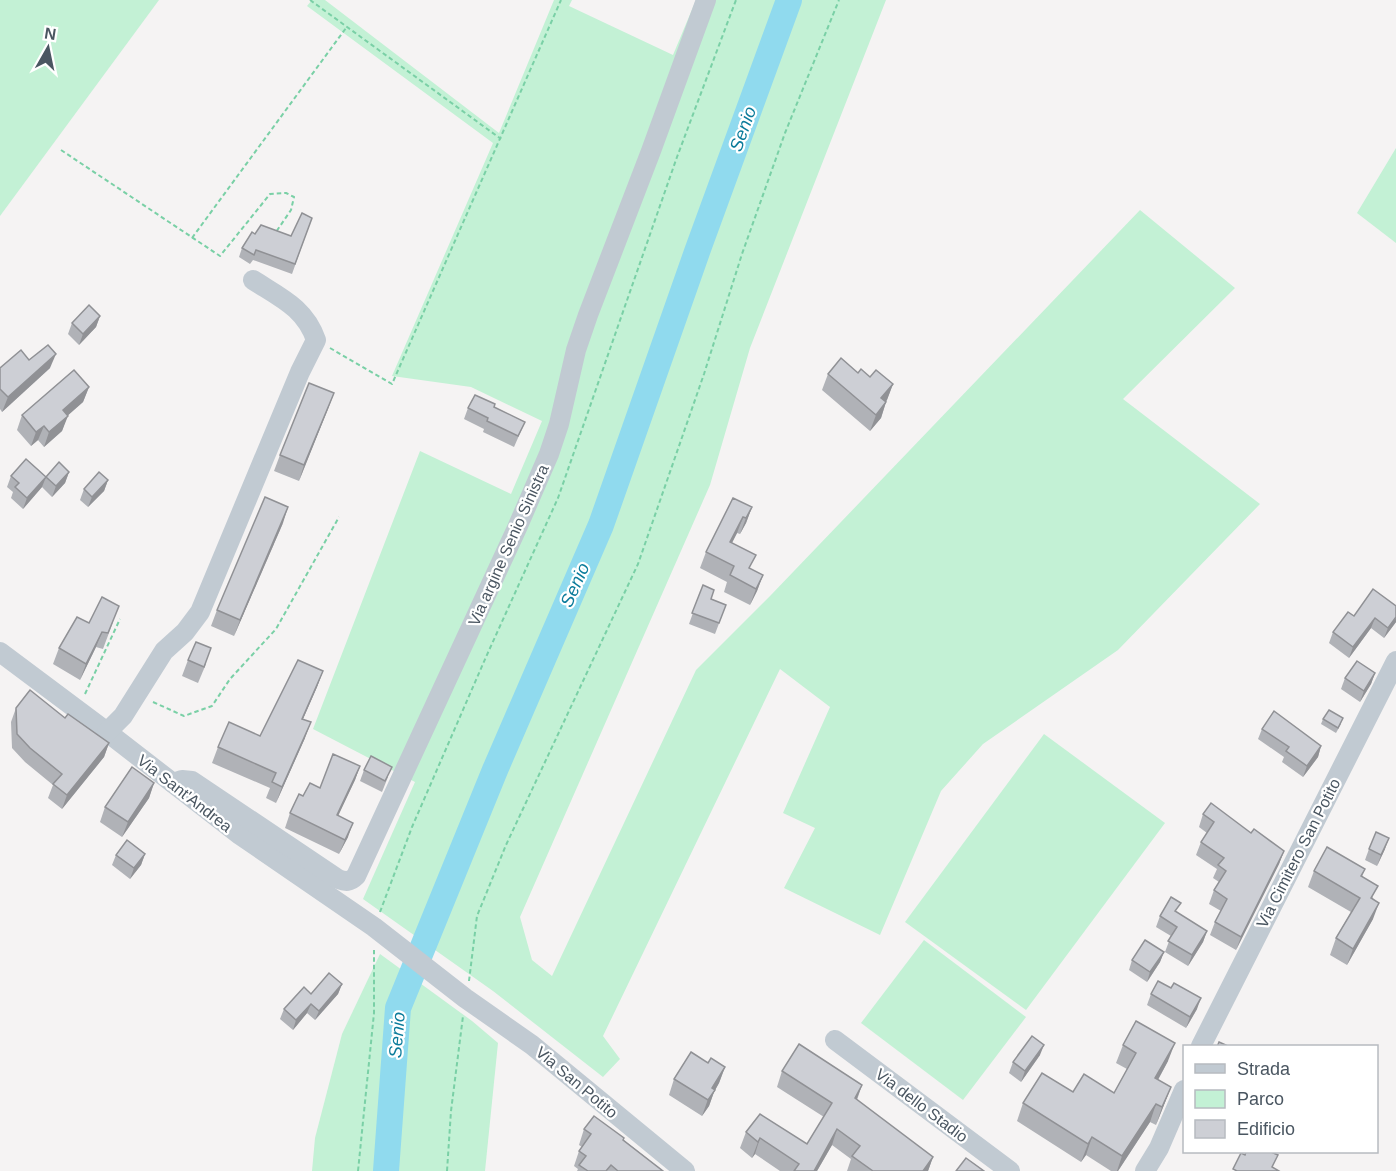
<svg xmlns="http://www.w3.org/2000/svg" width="1396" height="1171" font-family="Helvetica,sans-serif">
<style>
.green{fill:#c3f1d5}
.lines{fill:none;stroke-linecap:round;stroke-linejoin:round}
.river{stroke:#90daee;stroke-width:26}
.path{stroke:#7ad0a6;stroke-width:2;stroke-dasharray:4.5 3;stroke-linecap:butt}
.minor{stroke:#c1cad2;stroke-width:20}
.wall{fill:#b0b2b7}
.shaded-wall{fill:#909195}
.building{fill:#cdcfd5;stroke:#909195;stroke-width:1.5}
.labels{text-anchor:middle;stroke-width:4.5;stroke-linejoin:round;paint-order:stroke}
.street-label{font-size:16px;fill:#4a5661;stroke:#fff}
.water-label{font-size:18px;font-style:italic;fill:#0c7c9b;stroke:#fff}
</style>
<rect width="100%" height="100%" fill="#f5f3f3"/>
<g class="green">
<polygon points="0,0 159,0 0,216"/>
<polygon points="312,0 325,0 499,133 554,0 572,0 569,6 673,55 696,0 886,0 750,348 710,485 520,917 532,960 552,976 696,670 771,595 1140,210 1235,288 1123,399 1260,504 1118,650 983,744 941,791 880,935 784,888 815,828 783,813 830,707 780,669 603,1036 620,1059 603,1077 493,991 363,899 415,782 313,729 420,451 511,494 542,421 471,387 392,376 493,143 307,6"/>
<polygon points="1396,148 1396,243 1357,213"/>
<polygon points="1044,734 1165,823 1026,1010 905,922"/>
<polygon points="924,940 1026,1017 963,1100 861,1023"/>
<polygon points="380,954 472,1021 498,1043 485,1171 312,1171 315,1138 342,1034"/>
</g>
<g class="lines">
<polyline class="river" points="386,1171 398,1008 495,770 601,525 698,249 789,0"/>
<g class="path">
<polyline points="310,0 501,139"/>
<polyline points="61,150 220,256 270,194 286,193 294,197 291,210 276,232"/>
<polyline points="192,238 346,28"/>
<polyline points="330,348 392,384 561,0"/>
<polyline points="85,694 120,619"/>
<polyline points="153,702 184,716 212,706 230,679 276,629 339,517"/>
<polyline points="380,912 412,827 486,657 558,498 677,157 736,0"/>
<polyline points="469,981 477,916 506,845 638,564 704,374 742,254 785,133 839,0"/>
<polyline points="358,1171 374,1013 374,950"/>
<polyline points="447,1171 451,1111 463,1016"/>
</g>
<g class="minor">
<polyline points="0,652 107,732 240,835 374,927 465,998 532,1045 685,1171"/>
<path d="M107,732L123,716L164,651L185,632L200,612L300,372L316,340C305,308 281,298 253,280"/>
<path d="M173,783L182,780L192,781L338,879C346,882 350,882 356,876L517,528L549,454L559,424L576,350L588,315L651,151L706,0"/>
<polyline points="835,1040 1010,1171"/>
<polyline points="1201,1046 1396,661"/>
<polyline points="1145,1171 1159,1148 1184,1090"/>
</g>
</g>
<g class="wall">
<polygon points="312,218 292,274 253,260 250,264 239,257 242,248 255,234 291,236"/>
<polygon points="100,316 96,327 79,345 68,334 72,323"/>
<polygon points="29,360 50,368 2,412 0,409 0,368"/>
<polygon points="858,373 893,384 886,402 881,418 870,431 822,390 828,374"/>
<polygon points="89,387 83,402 67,416 62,431 44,447 38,440 31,446 17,430 22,415"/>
<polygon points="334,393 299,481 274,471 280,455"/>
<polygon points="494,407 525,422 514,447 483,432 484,429 464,419 468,408"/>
<polygon points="69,472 65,483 52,497 42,487 23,509 11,498 13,492 7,487 11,476 46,477"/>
<polygon points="108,480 104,491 88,507 80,500 84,489"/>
<polygon points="752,507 746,523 740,534 737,533 732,543 751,569 763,575 757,591 750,605 724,592 727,582 700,568 706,552"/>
<polygon points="283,523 234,636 211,626 217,610"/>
<polygon points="703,585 711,599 726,605 715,634 689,624"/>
<polygon points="1396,606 1396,622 1384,638 1371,628 1349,658 1329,643 1333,632 1354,616"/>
<polygon points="113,622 103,649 96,647 80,680 53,664 59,648 89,623"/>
<polygon points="188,660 206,664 198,683 182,676"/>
<polygon points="323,671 317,687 303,719 305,738 276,803 266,798 270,788 212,763 218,747 260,736"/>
<polygon points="1375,673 1371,684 1360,702 1341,689 1345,678"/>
<polygon points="16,708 65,718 109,743 104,757 62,809 48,798 53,785 25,762 12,748 11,722"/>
<polygon points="1323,719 1341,724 1336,733 1321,724"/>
<polygon points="1262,729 1321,746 1318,757 1303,777 1282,762 1284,757 1258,739"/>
<polygon points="360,766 355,780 338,815 348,837 339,854 285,828 290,813 303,796"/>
<polygon points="364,770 388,777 382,792 360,781"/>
<polygon points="154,783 149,798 122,837 100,822 105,807"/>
<polygon points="1203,814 1251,833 1284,851 1279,864 1236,950 1210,935 1215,922 1221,911 1209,904 1214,890 1219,882 1213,878 1217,869 1196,855 1201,842 1207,833 1199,827"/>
<polygon points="1369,849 1385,849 1377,866 1365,860"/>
<polygon points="145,854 141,865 130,879 112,865 116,855"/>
<polygon points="1365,869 1362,877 1374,900 1373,919 1347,965 1330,955 1336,938 1351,912 1308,887 1314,871"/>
<polygon points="1177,913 1207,931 1203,942 1188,966 1165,952 1171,936 1156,927 1160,916"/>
<polygon points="1164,952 1160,962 1147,982 1129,970 1132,960"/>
<polygon points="342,984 338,994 315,1020 307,1013 293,1030 280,1019 284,1009 311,994"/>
<polygon points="1151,994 1197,1009 1186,1028 1147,1005"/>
<polygon points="1123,1045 1168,1061 1158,1080 1171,1087 1156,1125 1150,1122 1118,1171 1111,1171 1086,1155 1081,1162 1017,1121 1023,1103 1073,1092 1114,1093 1127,1069 1116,1063"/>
<polygon points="1040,1055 1021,1082 1009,1073 1013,1062"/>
<polygon points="708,1063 725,1067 719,1083 714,1092 709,1106 702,1116 669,1095 674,1079"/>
<polygon points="782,1071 862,1085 857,1100 933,1157 928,1171 847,1171 851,1159 832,1145 817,1171 780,1171 755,1154 752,1158 740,1148 746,1132 807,1144 824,1117 777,1087"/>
<polygon points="584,1129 624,1140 663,1171 577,1171 578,1169 574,1166 579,1151 582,1147 579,1145"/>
</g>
<g class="shaded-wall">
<polygon points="100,316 96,327 79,345 83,334"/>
<polygon points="56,354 50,368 2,412 8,397"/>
<polygon points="893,384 887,400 875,414 881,398"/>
<polygon points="89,387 83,402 57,425 63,410"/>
<polygon points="334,393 328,409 299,481 304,465"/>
<polygon points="886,402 881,418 870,431 876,415"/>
<polygon points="68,416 62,431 44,447 49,432"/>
<polygon points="44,426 38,440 31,446 36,432"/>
<polygon points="69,472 65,483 52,497 56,486"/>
<polygon points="46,477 42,487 23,509 27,498"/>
<polygon points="108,480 104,491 88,507 92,497"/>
<polygon points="288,507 283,523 234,636 240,620"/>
<polygon points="752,507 746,523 740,534 746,518"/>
<polygon points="743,517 737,533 724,558 730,542"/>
<polygon points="763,575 757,591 750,605 756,589"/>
<polygon points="1396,617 1396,622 1384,638 1388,628"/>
<polygon points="1375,618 1371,628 1349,658 1353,647"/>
<polygon points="102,632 96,647 80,680 86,664"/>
<polygon points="323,671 317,687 296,735 302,719"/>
<polygon points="1375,673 1371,684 1360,702 1364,691"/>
<polygon points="311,722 305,738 276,803 282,787"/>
<polygon points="109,743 104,757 62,809 67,795"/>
<polygon points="1321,746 1318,757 1303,777 1307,766"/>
<polygon points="360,766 355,780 332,829 337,815"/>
<polygon points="154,783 149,798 122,837 128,822"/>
<polygon points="353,823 348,837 339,854 345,840"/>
<polygon points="1389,838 1385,849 1377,866 1381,855"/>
<polygon points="1284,851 1279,864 1236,950 1241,937"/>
<polygon points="145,854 141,865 130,879 134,868"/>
<polygon points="1379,903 1373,919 1347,965 1353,949"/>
<polygon points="1207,931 1203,942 1188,966 1192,955"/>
<polygon points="1164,952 1160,962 1147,982 1150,972"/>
<polygon points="342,984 338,994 315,1020 319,1011"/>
<polygon points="1201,998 1197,1009 1186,1028 1190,1017"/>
<polygon points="311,1004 307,1013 293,1030 296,1020"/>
<polygon points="1175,1043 1168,1061 1149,1096 1155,1078"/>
<polygon points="1044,1045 1040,1055 1021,1082 1025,1071"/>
<polygon points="725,1067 719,1083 714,1092 709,1106 702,1116 712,1088"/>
<polygon points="862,1085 856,1101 855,1098"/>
<polygon points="1171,1087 1164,1105 1156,1125 1162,1107"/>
<polygon points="1156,1104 1150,1122 1118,1171 1117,1171 1122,1156"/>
<polygon points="837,1129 832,1145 817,1171 814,1171"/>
<polygon points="1092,1137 1086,1155 1081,1162 1088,1144"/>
<polygon points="760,1138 755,1154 752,1158 758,1142"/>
<polygon points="933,1157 928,1171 923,1171"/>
</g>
<g class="building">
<polygon points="302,213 312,218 295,264 256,250 254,255 242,248 252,232 255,234 261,225 291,236"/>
<polygon points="89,305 100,316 83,334 72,323"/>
<polygon points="48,345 56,354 8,397 0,389 0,368 21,350 29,360"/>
<polygon points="841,358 858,373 861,369 870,377 876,370 893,384 881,398 886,402 876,415 828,374"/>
<polygon points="74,370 89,387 63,410 68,416 49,432 44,426 36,432 22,415"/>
<polygon points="309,383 334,393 304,465 280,455"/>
<polygon points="475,395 495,404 494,407 525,422 518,436 487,421 488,418 468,408"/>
<polygon points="26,459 46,477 27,498 15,487 19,483 11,476"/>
<polygon points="59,462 69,472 56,486 46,477"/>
<polygon points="99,472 108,480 92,497 84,489"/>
<polygon points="265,497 288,507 240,620 217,610"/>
<polygon points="733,498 752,507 746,518 743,517 730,542 756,555 749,568 763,575 756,589 730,575 734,566 706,552"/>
<polygon points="703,585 714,590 711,599 726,605 719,623 692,613"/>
<polygon points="1373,589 1396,606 1396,617 1388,628 1375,618 1353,647 1333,632 1348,612 1354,616"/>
<polygon points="102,597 119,606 108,633 102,632 86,664 59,648 77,617 89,623"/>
<polygon points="196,642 211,648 204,667 188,660"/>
<polygon points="298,660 323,671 302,719 311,722 282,787 272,782 276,773 218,747 229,722 260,736"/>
<polygon points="1357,661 1375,673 1364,691 1345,678"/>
<polygon points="30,690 65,718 68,714 109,743 67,795 53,784 62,774 30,748 17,734 16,708"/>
<polygon points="1329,710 1343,718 1338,728 1323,719"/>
<polygon points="1274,711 1321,746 1307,766 1286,751 1289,747 1262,729"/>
<polygon points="333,754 360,766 337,815 353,823 345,840 290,813 299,794 303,796 310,783 320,788"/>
<polygon points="371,756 392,767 385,781 364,770"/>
<polygon points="132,767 154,783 128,822 105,807"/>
<polygon points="1211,803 1251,833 1254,829 1284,851 1241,937 1215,922 1227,899 1214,890 1226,871 1218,865 1224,858 1201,842 1214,822 1203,814"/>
<polygon points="1376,832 1389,838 1381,855 1369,849"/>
<polygon points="127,840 145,854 134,868 116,855"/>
<polygon points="1327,847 1365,869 1361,876 1378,886 1371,898 1379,903 1353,949 1336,938 1360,898 1314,871"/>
<polygon points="1171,897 1181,903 1175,911 1207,931 1192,955 1168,941 1177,927 1160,916"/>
<polygon points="1145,940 1164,952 1150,972 1132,960"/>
<polygon points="329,973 342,984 319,1011 311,1004 296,1020 284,1009 304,987 311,994"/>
<polygon points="1158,981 1171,988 1174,983 1201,998 1190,1017 1151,994"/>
<polygon points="1136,1021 1175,1043 1155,1078 1171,1087 1162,1107 1156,1104 1122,1156 1092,1137 1088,1144 1023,1103 1042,1073 1073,1092 1084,1074 1114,1093 1136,1053 1123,1045"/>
<polygon points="1032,1036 1044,1045 1025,1071 1013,1062"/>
<polygon points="1219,1042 1230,1047 1217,1047"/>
<polygon points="799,1044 862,1085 855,1098 933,1157 923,1171 873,1171 852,1156 860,1146 837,1129 814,1171 794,1171 799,1164 760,1138 758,1142 746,1132 760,1114 807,1144 832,1103 782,1071"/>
<polygon points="691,1052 708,1063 711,1058 725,1067 712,1088 715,1090 708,1100 674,1079"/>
<polygon points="594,1116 624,1138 623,1140 663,1171 618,1171 611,1165 606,1171 588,1171 579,1165 586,1156 579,1151 591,1134 584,1129"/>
<polygon points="1246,1152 1271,1152 1278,1155 1272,1167 1279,1171 1237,1171 1233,1169 1241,1153 1245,1155"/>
<polygon points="966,1158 984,1171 956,1171"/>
</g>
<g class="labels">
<g class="street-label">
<text transform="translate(508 545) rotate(-66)" y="6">Via argine Senio Sinistra</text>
<text transform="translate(185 793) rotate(38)" y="6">Via Sant'Andrea</text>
<text transform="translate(1298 853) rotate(-63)" y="6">Via Cimitero San Potito</text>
<text transform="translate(577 1082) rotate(40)" y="6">Via San Potito</text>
<text transform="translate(922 1105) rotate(37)" y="6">Via dello Stadio</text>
</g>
<g class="water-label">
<text transform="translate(743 129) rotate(-70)" y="6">Senio</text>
<text transform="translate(575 585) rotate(-66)" y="6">Senio</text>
<text transform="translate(397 1035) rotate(-85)" y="6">Senio</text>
</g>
</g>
<rect x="1183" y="1045" width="195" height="108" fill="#ffffff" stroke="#b7bbc0" stroke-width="1.5"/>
<rect x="1195" y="1064" width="30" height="9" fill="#c1cad2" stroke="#b7bbc0" stroke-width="1.5"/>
<text x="1237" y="1075" font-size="18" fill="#4a5661">Strada</text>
<rect x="1195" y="1090" width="30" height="18" fill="#c3f1d5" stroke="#b7bbc0" stroke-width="1.5"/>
<text x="1237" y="1105" font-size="18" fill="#4a5661">Parco</text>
<rect x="1195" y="1120" width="30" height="18" fill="#cdcfd5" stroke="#b7bbc0" stroke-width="1.5"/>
<text x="1237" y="1135" font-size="18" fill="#4a5661">Edificio</text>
<g transform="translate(48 48) rotate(9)" stroke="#ffffff" stroke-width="4.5" paint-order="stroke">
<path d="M0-4.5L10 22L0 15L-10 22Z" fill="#4a5661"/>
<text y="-9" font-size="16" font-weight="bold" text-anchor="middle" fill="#4a5661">N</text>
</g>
</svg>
